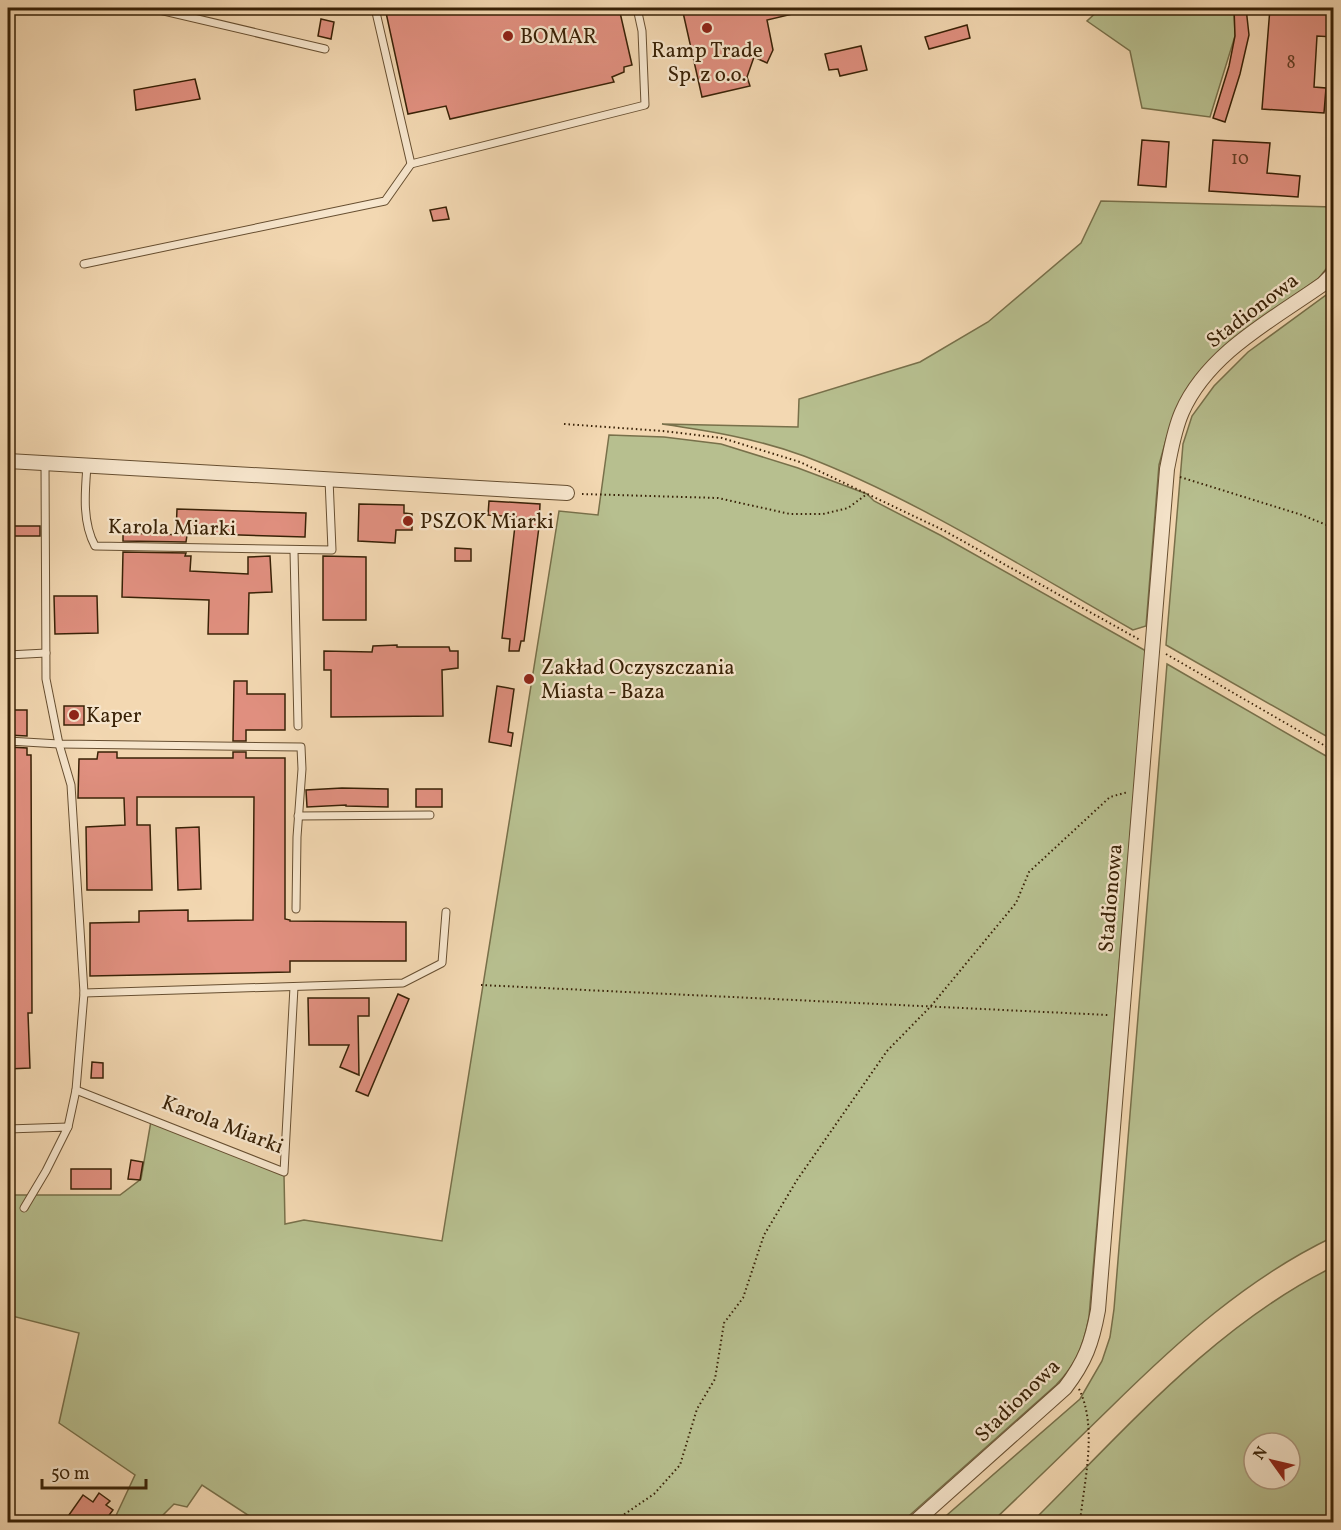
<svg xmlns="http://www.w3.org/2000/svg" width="1341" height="1530" font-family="Vollkorn,serif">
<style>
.green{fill:#b7bf8f;stroke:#78704a;stroke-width:1.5;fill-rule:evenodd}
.building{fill:#e19080;stroke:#382106;stroke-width:1.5}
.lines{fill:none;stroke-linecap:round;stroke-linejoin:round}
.service-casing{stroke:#674f31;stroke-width:9}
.minor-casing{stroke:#674f31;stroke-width:16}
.path{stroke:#382106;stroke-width:2;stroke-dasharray:1.5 3;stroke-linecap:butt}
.service{stroke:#f7e6cd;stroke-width:7}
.minor{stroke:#f7e6cd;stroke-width:14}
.poi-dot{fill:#8f2418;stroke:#f7e6cd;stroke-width:2}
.labels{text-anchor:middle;stroke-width:4.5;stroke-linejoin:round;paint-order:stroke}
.number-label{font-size:18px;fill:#623d24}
.poi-label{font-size:21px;fill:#382106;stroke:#f7e6cd;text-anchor:start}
.street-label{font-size:21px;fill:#382106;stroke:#f7e6cd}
</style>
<rect width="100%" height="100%" fill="#f3d8b2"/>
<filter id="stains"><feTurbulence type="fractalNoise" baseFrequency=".00333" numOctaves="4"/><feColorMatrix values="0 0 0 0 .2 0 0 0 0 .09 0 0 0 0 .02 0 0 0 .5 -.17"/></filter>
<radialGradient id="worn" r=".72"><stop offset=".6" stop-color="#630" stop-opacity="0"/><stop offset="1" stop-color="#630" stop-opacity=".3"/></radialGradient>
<g class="green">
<polygon points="1101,8 1234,8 1235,36 1210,117 1142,108 1130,51 1087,21"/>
<path d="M1101,201L1333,207V260L1319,278L1234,339L1167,436L1159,465L1146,626L1133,630C1027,570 917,499 804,456C758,439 710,431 662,424L798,427L799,399L920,362L988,322L1081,243Z"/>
<polygon points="1333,290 1333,740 1166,645 1183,444 1192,416 1214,386 1248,352"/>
<path d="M609,435L664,437L721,444L798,468L867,494L874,501L940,535L1146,651L1089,1317C1083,1347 1077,1363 1056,1385L902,1522H252L254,1519L202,1485L187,1507L174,1504L156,1522H113L135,1475L59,1423L79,1333L8,1315V1195H120L141,1179L151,1121L284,1175L285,1224L304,1220L442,1241L559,511L598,515Z"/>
<path d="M1167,664L1333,760V1237C1247,1278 1178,1341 1110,1408C1071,1446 1032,1484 992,1522H939L1080,1399L1102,1361L1110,1337L1114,1309Z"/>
<path d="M1333,1267V1522H1032C1125,1430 1214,1326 1333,1267ZM1254,1443H1290V1479H1254Z"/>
</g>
<g class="building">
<polygon points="385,8 619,8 632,65 624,67 624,72 612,77 614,82 450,119 446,106 408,114"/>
<polygon points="682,8 800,8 801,12 767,20 773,50 767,63 754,57 747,77 750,86 702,97"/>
<polygon points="1234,8 1246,8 1249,35 1240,74 1225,122 1213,118 1229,66 1235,36"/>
<polygon points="1270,8 1334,8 1334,37 1317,36 1314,87 1326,88 1324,113 1262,109"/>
<polygon points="321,19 334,22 331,39 318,36"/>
<polygon points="967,25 970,38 929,49 925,37"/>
<polygon points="861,46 867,70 840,76 838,69 829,70 825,54"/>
<polygon points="195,79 200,99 136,110 134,90"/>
<polygon points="1142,140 1169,142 1166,187 1138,185"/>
<polygon points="1213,140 1270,143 1267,173 1300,176 1298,197 1209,191"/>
<polygon points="446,207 449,219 433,221 430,210"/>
<polygon points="489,501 540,504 539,527 524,641 521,641 519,651 509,651 510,639 502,638 516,517 488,515"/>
<polygon points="359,504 404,505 404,513 412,514 412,530 396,530 395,543 358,541"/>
<polygon points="177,509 306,513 305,537 176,533"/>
<rect x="13" y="526" width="27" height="10"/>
<polygon points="123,533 187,535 186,542 123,541"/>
<polygon points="455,548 471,549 471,561 455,561"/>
<polygon points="123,552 186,553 185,556 191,556 190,571 248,574 248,557 270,556 272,592 249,593 248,634 208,634 209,600 122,597"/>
<polygon points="323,556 366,557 366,620 323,620"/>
<polygon points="54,596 97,596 98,633 55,634"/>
<polygon points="397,645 397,647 449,647 450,651 458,651 458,668 442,670 443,716 331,717 331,670 324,670 324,651 372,652 373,646"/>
<polygon points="234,681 247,681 247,694 285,694 285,730 246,730 246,741 233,741"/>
<polygon points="497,686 514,689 508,732 513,733 511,746 489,742"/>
<rect x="64" y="706" width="20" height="19"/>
<polygon points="8,710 27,710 27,736 8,735"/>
<polygon points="8,747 27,748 27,755 31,755 32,1013 28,1013 30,1068 8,1069"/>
<polygon points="98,752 117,752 117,758 233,758 233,752 246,752 246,758 285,758 285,919 290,920 290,921 406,922 406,961 290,961 290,972 90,976 90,923 139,922 139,911 188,910 188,921 253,920 254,797 137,797 137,825 150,825 152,890 87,890 86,827 125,825 124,798 78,798 79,759 97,759"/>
<polygon points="342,788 388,789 388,807 346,806 346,805 307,807 306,790"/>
<rect x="416" y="789" width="26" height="18"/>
<polygon points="199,827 201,889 178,890 176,828"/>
<polygon points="398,994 409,999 368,1096 356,1091"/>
<polygon points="308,998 369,998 369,1016 358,1016 359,1075 340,1067 349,1045 309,1045"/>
<polygon points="92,1062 103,1063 103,1078 91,1078"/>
<polygon points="131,1160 143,1162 140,1180 128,1179"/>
<rect x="71" y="1169" width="40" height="20"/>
<polygon points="99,1493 110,1501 106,1505 113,1510 104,1522 64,1522 83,1495 93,1502"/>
</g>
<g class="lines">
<g class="service-casing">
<g id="service">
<polyline points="151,8 325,49"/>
<polyline points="411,164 645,105 642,31 637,8"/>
<polyline points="84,264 385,201 411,164 375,8"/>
<polyline points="45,463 46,679 59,744 71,785 84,993 76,1090 68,1127"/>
<path d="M87,466C85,492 82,522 95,546L332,550L329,479"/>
<polyline points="294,551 298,726"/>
<polyline points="8,655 46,653"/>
<polyline points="8,741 59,744 301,747 302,769 297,837 296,909"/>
<polyline points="298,816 430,815"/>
<polyline points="84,993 403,983 442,963 446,912"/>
<polyline points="76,1090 284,1172 294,987"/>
<polyline points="8,1129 68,1127 46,1171 24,1208"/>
</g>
</g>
<g class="minor-casing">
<g id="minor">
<polyline points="8,461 567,493"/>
<path d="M915,1522L1065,1388C1085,1362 1092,1343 1098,1310L1167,469C1171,450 1174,430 1182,412C1208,353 1272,320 1323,284L1334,273"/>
</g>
</g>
<g class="path">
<polyline points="564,424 663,431 722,438 800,462 943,530 1140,640"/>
<polyline points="1180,477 1302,515 1334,528"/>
<polyline points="582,494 718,498 790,514 823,514 848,508 867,494"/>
<polyline points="1166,654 1334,751"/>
<polyline points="481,985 1108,1015"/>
<path d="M1079,1389C1098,1427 1084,1482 1080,1522"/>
<polyline points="162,1522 170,1517 179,1517"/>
<polyline points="613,1522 654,1494 680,1465 697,1409 715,1379 724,1323 743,1298 764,1235 797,1180 887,1051 931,1006 1016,903 1029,872 1110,797 1128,792"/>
</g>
<use href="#service" class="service"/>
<use href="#minor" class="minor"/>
</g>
<g class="poi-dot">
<circle cx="707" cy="28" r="6"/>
<circle cx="508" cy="36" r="6"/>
<circle cx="408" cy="521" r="6"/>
<circle cx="529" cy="679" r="6"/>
<circle cx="74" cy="715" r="6"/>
</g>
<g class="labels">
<g class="number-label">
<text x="1291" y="68">8</text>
<text x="1240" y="164">10</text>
</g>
<g class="poi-label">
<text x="520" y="43">BOMAR</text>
<text x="707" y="57" text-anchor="middle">Ramp Trade<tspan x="707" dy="24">Sp. z o.o.</tspan></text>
<text x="420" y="528">PSZOK Miarki</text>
<text x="541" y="674">Zakład Oczyszczania<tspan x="541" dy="24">Miasta - Baza</tspan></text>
<text x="86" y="722">Kaper</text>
</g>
<g class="street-label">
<text transform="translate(1252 310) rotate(-37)" y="7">Stadionowa</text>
<text transform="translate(172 527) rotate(1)" y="7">Karola Miarki</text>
<text transform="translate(1110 898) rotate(-85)" y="7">Stadionowa</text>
<text transform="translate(223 1124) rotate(21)" y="7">Karola Miarki</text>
<text transform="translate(1017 1400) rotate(-44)" y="7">Stadionowa</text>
</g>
</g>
<rect width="1341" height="1530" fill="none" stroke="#f3d8b2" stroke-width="30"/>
<rect x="9" y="9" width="1323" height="1512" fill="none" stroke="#382106" stroke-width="3"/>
<rect x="15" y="15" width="1311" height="1500" fill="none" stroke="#382106" stroke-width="1.5"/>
<g transform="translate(1272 1461) rotate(304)"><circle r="28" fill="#f7e6cd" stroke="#ab977d" stroke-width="1.5"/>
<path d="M0-4.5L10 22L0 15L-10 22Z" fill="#8f2418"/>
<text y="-9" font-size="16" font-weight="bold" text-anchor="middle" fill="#382106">N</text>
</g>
<path d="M42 1479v9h104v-9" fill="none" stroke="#382106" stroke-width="3"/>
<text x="51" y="1479" font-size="18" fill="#382106" stroke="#f7e6cd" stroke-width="4.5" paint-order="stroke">50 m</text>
<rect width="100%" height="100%" filter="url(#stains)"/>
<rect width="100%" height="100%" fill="url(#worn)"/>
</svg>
